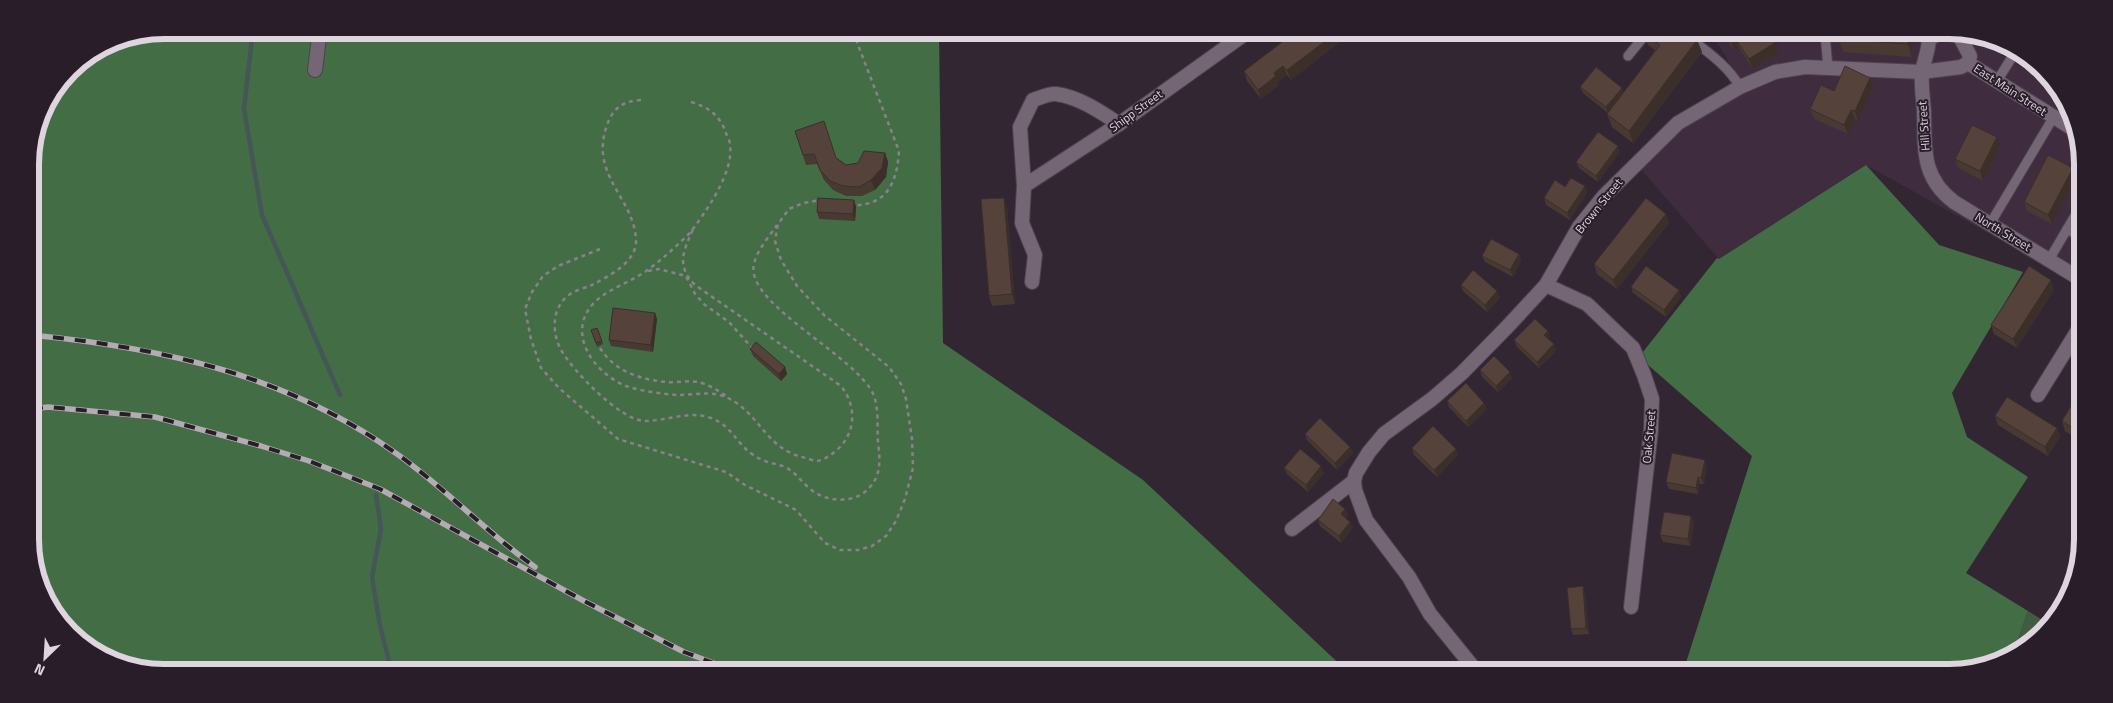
<svg xmlns="http://www.w3.org/2000/svg" width="2113" height="703" font-family="'Titillium Web',sans-serif">
<style>
.built{fill:#3f2d3f}
.green{fill:#405c41}
.forest{fill:#436e45}
.lines{fill:none;stroke-linecap:round;stroke-linejoin:round}
.stream{stroke:#455558;stroke-width:4.5}
.service-casing{stroke:#4e424e;stroke-width:11}
.minor-casing{stroke:#4e424e;stroke-width:16}
.secondary-casing{stroke:#4e424e;stroke-width:16}
.path{stroke:#8b808b;stroke-width:2.5;stroke-dasharray:4 4;stroke-linecap:butt}
.service{stroke:#756675;stroke-width:9}
.minor{stroke:#756675;stroke-width:14}
.secondary{stroke:#756675;stroke-width:14}
.rail-casing{stroke:#b5abb5;stroke-width:5.5}
.rail{stroke:#291d29;stroke-width:4;stroke-dasharray:11;stroke-linecap:butt}
.wall{fill:#493933}
.shaded-wall{fill:#3c2e29}
.building{fill:#55423b;stroke:#3c2e29}
.labels{text-anchor:middle;stroke-width:4;stroke-linejoin:round;paint-order:stroke}
.street-label{font-size:12px;fill:#ded5de;stroke:#291d29}
.rim{fill:none;stroke:#ded5de;stroke-width:6}
</style>
<rect width="100%" height="100%" fill="#332633"/>
<polygon class="built" points="1712,34 1969,35 2056,88 2080,138 2080,284 1866,165 1719,259 1632,159 1738,77"/>
<polygon class="green" points="2028,611 2050,625 2031,645 2014,651"/>
<g class="forest">
<polygon points="164,30 939,32 943,343 1143,480 1347,671 129,668 63,628 33,565 30,155 40,112 69,69 113,40"/>
<polygon points="1866,165 1939,245 2023,272 1952,393 1967,437 2028,477 1966,573 2028,611 2014,651 1958,673 1683,672 1752,456 1639,357 1717,258 1719,259"/>
</g>
<g class="lines">
<g class="stream">
<polyline points="253,30 244,109 262,215 340,395"/>
<polyline points="376,495 381,529 372,577 380,626 391,669"/>
</g>
<g class="service-casing">
<g id="service">
<polyline points="1825,34 1828,68"/>
<path d="M1691,39C1709,53 1729,67 1740,87"/>
<polyline points="1930,41 1942,35"/>
<polyline points="1628,56 1646,34"/>
<polyline points="1997,81 2014,54"/>
<polyline points="1990,224 2053,118"/>
<polyline points="2067,229 2080,237"/>
<polyline points="2049,260 2080,207"/>
</g>
</g>
<g class="minor-casing">
<g id="minor">
<polyline points="315,70 320,30"/>
<polyline points="1024,186 1119,124 1246,33"/>
<path d="M1032,282L1035,255L1022,223L1024,186L1020,127L1033,100C1040,98 1049,93 1056,94C1079,97 1101,112 1119,124"/>
<polyline points="1546,285 1587,304 1633,348 1644,375 1652,399 1651,430 1631,607"/>
<polyline points="2038,395 2080,327"/>
<polyline points="1292,529 1354,481"/>
<polyline points="1477,672 1430,614 1409,577 1366,520 1355,490 1354,481 1356,473 1369,452 1384,434 1432,399 1462,373 1509,325 1546,285 1579,227 1604,196 1678,123 1740,87 1775,72 1805,67 1922,72 1961,67 1968,63"/>
</g>
</g>
<g class="secondary-casing">
<g id="secondary">
<path d="M1929,34C1930,48 1924,60 1922,72C1921,86 1923,98 1924,111C1925,149 1921,177 1954,202L2080,279"/>
<polyline points="1959,35 1970,56 1968,63 2078,132"/>
</g>
</g>
<g class="path">
<path d="M853,32L899,151C897,181 888,206 853,205"/>
<path d="M641,100C623,101 613,108 607,125C589,176 634,197 636,240C637,262 609,276 592,285C585,288 575,290 569,295C551,308 552,333 561,350C573,371 621,421 645,421C667,421 689,410 711,418C732,426 735,442 752,454C762,462 774,463 785,467C795,472 800,480 808,487C823,502 853,505 868,489C882,475 880,460 878,442C877,428 879,410 874,396C859,357 744,304 754,264C757,250 769,237 777,225"/>
<path d="M691,102C708,107 718,114 725,130C726,135 730,140 730,145C734,173 705,213 689,234C675,247 662,260 646,271C629,283 605,290 592,305C566,336 596,374 626,386C641,391 662,394 678,395C693,395 708,391 723,396C760,410 763,449 806,458C809,459 814,461 817,461C824,460 831,455 837,450C856,433 857,406 841,386L695,285C675,265 684,250 694,227"/>
<polyline points="600,249 558,266 543,276 532,292 525,309 531,339 541,368 559,388 618,439 726,472 745,485 796,510 825,543 840,550 858,550 872,546 886,536 896,521 905,499 913,468 912,439 906,399 901,384 889,367 824,315 797,286 781,260 775,241 778,224 789,209 803,203 821,200"/>
<polyline points="648,271 659,269 686,276 695,294 705,305 729,322 753,349"/>
<path d="M600,348C614,371 641,380 667,382C677,383 688,380 698,382C710,385 719,391 729,398"/>
</g>
<use href="#service" class="service"/>
<use href="#minor" class="minor"/>
<use href="#secondary" class="secondary"/>
<g class="rail-casing">
<g id="rail">
<path d="M31,335C164,348 287,375 397,454C445,488 486,532 535,567"/>
<polyline points="32,409 48,407 155,417 261,446 309,461 380,489 584,601 684,652 732,670"/>
</g>
</g>
<use href="#rail" class="rail"/>
</g>
<g class="wall">
<polygon points="1644,34 1689,34 1697,40 1702,52 1633,143 1612,127 1607,114 1608,113 1583,93 1580,87 1622,88 1624,93 1655,50 1648,45"/>
<polygon points="1726,34 1779,51 1753,69 1739,48 1734,51 1729,42"/>
<polygon points="1830,34 1914,34 1912,57 1844,52 1840,43 1833,43"/>
<polygon points="1341,41 1291,80 1287,75 1278,82 1279,85 1261,99 1247,81 1244,71"/>
<polygon points="1870,78 1873,87 1858,121 1855,119 1848,134 1814,119 1810,109 1834,91"/>
<polygon points="795,131 846,165 858,163 885,153 888,162 886,177 875,190 862,196 846,196 833,190 824,180 817,164 806,165"/>
<polygon points="2000,147 1983,181 1958,168 1955,159"/>
<polygon points="1620,152 1598,182 1579,168 1576,162"/>
<polygon points="2076,177 2052,224 2027,211 2024,202"/>
<polygon points="1585,186 1587,193 1570,220 1546,205 1544,198 1565,187"/>
<polygon points="854,200 856,207 855,221 819,219 817,212"/>
<polygon points="2080,204 2080,225 2077,224 2074,214"/>
<polygon points="1007,207 1015,304 992,306 989,296"/>
<polygon points="1666,214 1669,223 1617,289 1597,274 1594,264"/>
<polygon points="1519,254 1521,260 1513,277 1485,262 1482,256"/>
<polygon points="1461,285 1497,291 1500,298 1487,312 1463,291"/>
<polygon points="1631,287 1679,290 1681,297 1666,317 1633,293"/>
<polygon points="2054,290 2017,348 1994,334 1991,325"/>
<polygon points="655,313 657,319 653,352 611,346 609,340"/>
<polygon points="597,328 603,344 597,347 591,330"/>
<polygon points="1548,331 1550,337 1548,339 1554,344 1556,351 1539,368 1517,347 1514,340"/>
<polygon points="750,349 785,367 787,374 781,381 753,356"/>
<polygon points="1480,370 1512,378 1498,392 1482,377"/>
<polygon points="2079,393 2079,440 2065,431 2062,421"/>
<polygon points="1447,401 1484,403 1487,410 1468,427 1449,407"/>
<polygon points="1995,416 2057,428 2060,437 2048,456 1998,425"/>
<polygon points="1305,434 1350,447 1353,453 1337,470 1307,440"/>
<polygon points="1412,448 1458,455 1437,477 1414,455"/>
<polygon points="1707,466 1704,484 1700,484 1698,494 1669,489 1666,482"/>
<polygon points="1284,468 1324,473 1308,492 1287,474"/>
<polygon points="1345,509 1348,515 1346,518 1353,528 1341,543 1320,526 1318,520"/>
<polygon points="1691,516 1694,523 1690,546 1663,542 1660,535"/>
<polygon points="1583,586 1585,593 1589,634 1573,635 1571,629"/>
</g>
<g class="shaded-wall">
<polygon points="1336,33 1338,33 1341,41 1291,80 1287,70"/>
<polygon points="1908,34 1914,34 1912,57 1908,44"/>
<polygon points="1735,38 1739,48 1734,51 1731,41"/>
<polygon points="1697,40 1702,52 1633,143 1629,131"/>
<polygon points="1776,42 1779,51 1753,69 1749,59"/>
<polygon points="1283,66 1287,75 1278,82 1279,85 1261,99 1258,90 1274,73"/>
<polygon points="1870,78 1873,87 1858,121 1855,111"/>
<polygon points="1622,88 1624,94 1608,114 1606,107"/>
<polygon points="1851,110 1855,119 1848,134 1844,125"/>
<polygon points="1997,137 2000,147 1983,181 1980,171"/>
<polygon points="1618,146 1620,152 1598,182 1596,176"/>
<polygon points="885,153 888,162 886,177 875,190 871,180"/>
<polygon points="2073,168 2076,177 2052,224 2048,215"/>
<polygon points="1585,186 1587,193 1570,220 1567,213"/>
<polygon points="1004,198 1007,207 1015,304 1012,294"/>
<polygon points="854,200 856,207 855,221 853,214"/>
<polygon points="1666,214 1669,223 1617,289 1613,280"/>
<polygon points="1519,254 1521,260 1513,277 1510,270"/>
<polygon points="2051,280 2054,290 2017,348 2013,339"/>
<polygon points="1679,290 1681,297 1666,317 1664,310"/>
<polygon points="1497,291 1500,298 1487,312 1485,305"/>
<polygon points="655,313 657,319 653,352 651,345"/>
<polygon points="1548,331 1550,337 1546,341 1544,335"/>
<polygon points="1554,344 1556,351 1539,368 1537,362"/>
<polygon points="785,367 787,374 781,381 779,374"/>
<polygon points="1510,372 1512,378 1498,392 1496,386"/>
<polygon points="1484,403 1487,410 1468,427 1466,421"/>
<polygon points="2057,428 2060,437 2048,456 2045,447"/>
<polygon points="1350,447 1353,453 1337,470 1335,463"/>
<polygon points="1456,449 1458,455 1437,477 1434,470"/>
<polygon points="1705,460 1707,466 1704,484 1701,478"/>
<polygon points="1321,466 1324,473 1308,492 1306,485"/>
<polygon points="1698,477 1700,484 1698,494 1696,488"/>
<polygon points="1345,509 1348,515 1343,521 1341,514"/>
<polygon points="1691,516 1694,523 1690,546 1688,539"/>
<polygon points="1350,522 1353,528 1341,543 1339,536"/>
<polygon points="1583,586 1585,593 1589,634 1586,628"/>
</g>
<g class="building">
<polygon points="1294,33 1336,33 1287,70 1283,66 1274,73 1276,76 1258,90 1244,71"/>
<polygon points="1645,34 1689,34 1697,40 1629,131 1607,114 1660,45"/>
<polygon points="1726,34 1771,34 1776,42 1749,59 1735,38 1731,41"/>
<polygon points="1839,34 1908,34 1908,44 1839,39"/>
<polygon points="1845,66 1870,78 1855,111 1851,110 1844,125 1810,109 1821,85 1834,91"/>
<polygon points="1596,67 1622,88 1606,107 1580,87"/>
<polygon points="824,121 836,158 842,162 846,165 858,163 864,151 885,153 882,168 871,180 859,187 843,186 830,181 820,170 814,154 803,155 795,131"/>
<polygon points="1972,125 1997,137 1980,171 1955,159"/>
<polygon points="1598,132 1618,146 1596,176 1576,162"/>
<polygon points="2048,155 2073,168 2048,215 2024,202"/>
<polygon points="1571,178 1585,186 1567,213 1544,198 1555,180 1565,187"/>
<polygon points="818,198 854,200 853,214 817,212"/>
<polygon points="1004,198 1012,294 989,296 981,199"/>
<polygon points="1646,198 1666,214 1613,280 1594,264"/>
<polygon points="2080,204 2080,218 2074,214"/>
<polygon points="1491,239 1519,254 1510,270 1482,256"/>
<polygon points="1646,266 1679,290 1664,310 1631,287"/>
<polygon points="2029,266 2051,280 2013,339 1991,325"/>
<polygon points="1473,270 1497,291 1485,305 1461,285"/>
<polygon points="613,308 655,313 651,345 609,340"/>
<polygon points="1535,319 1548,331 1544,335 1554,344 1537,362 1514,340"/>
<polygon points="597,328 602,341 596,343 591,330"/>
<polygon points="756,342 785,367 779,374 750,349"/>
<polygon points="1494,356 1510,372 1496,386 1480,370"/>
<polygon points="1466,383 1484,403 1466,421 1447,401"/>
<polygon points="2079,393 2079,432 2062,421"/>
<polygon points="2007,397 2057,428 2045,447 1995,416"/>
<polygon points="1320,418 1350,447 1335,463 1305,434"/>
<polygon points="1433,426 1456,449 1434,470 1412,448"/>
<polygon points="1300,449 1321,466 1306,485 1284,468"/>
<polygon points="1672,453 1705,460 1701,478 1698,477 1696,488 1666,482"/>
<polygon points="1333,499 1345,509 1341,514 1350,522 1339,536 1318,520"/>
<polygon points="1664,512 1691,516 1688,539 1660,535"/>
<polygon points="1583,586 1586,628 1571,629 1567,588"/>
<polygon points="1410,665 1418,671 1404,671"/>
</g>
<g class="labels">
<g class="street-label">
<text transform="translate(2010 90) rotate(33)" y="4">East Main Street</text>
<text transform="translate(1136 111) rotate(-36)" y="4">Shipp Street</text>
<text transform="translate(1924 126) rotate(-94)" y="4">Hill Street</text>
<text transform="translate(1599 206) rotate(-51)" y="4">Brown Street</text>
<text transform="translate(2003 232) rotate(31)" y="4">North Street</text>
<text transform="translate(1649 437) rotate(-85)" y="4">Oak Street</text>
</g>
</g>
<path d="M0 0H2113V703H0ZM164 39H1949A125 125 0 0 1 2074 164V539A125 125 0 0 1 1949 664H164A125 125 0 0 1 39 539V164A125 125 0 0 1 164 39Z" fill="#291d29" fill-rule="evenodd"/>
<path class="rim" d="M164 39H1949A125 125 0 0 1 2074 164V539A125 125 0 0 1 1949 664H164A125 125 0 0 1 39 539V164A125 125 0 0 1 164 39Z"/>
<g transform="translate(45 658) rotate(205)" stroke="#291d29" stroke-width="4" paint-order="stroke">
<path d="M0-4L9 19L0 12L-9 19Z" fill="#ded5de"/>
<text y="-8" font-size="14" font-weight="bold" text-anchor="middle" fill="#ded5de">N</text>
</g>
</svg>
